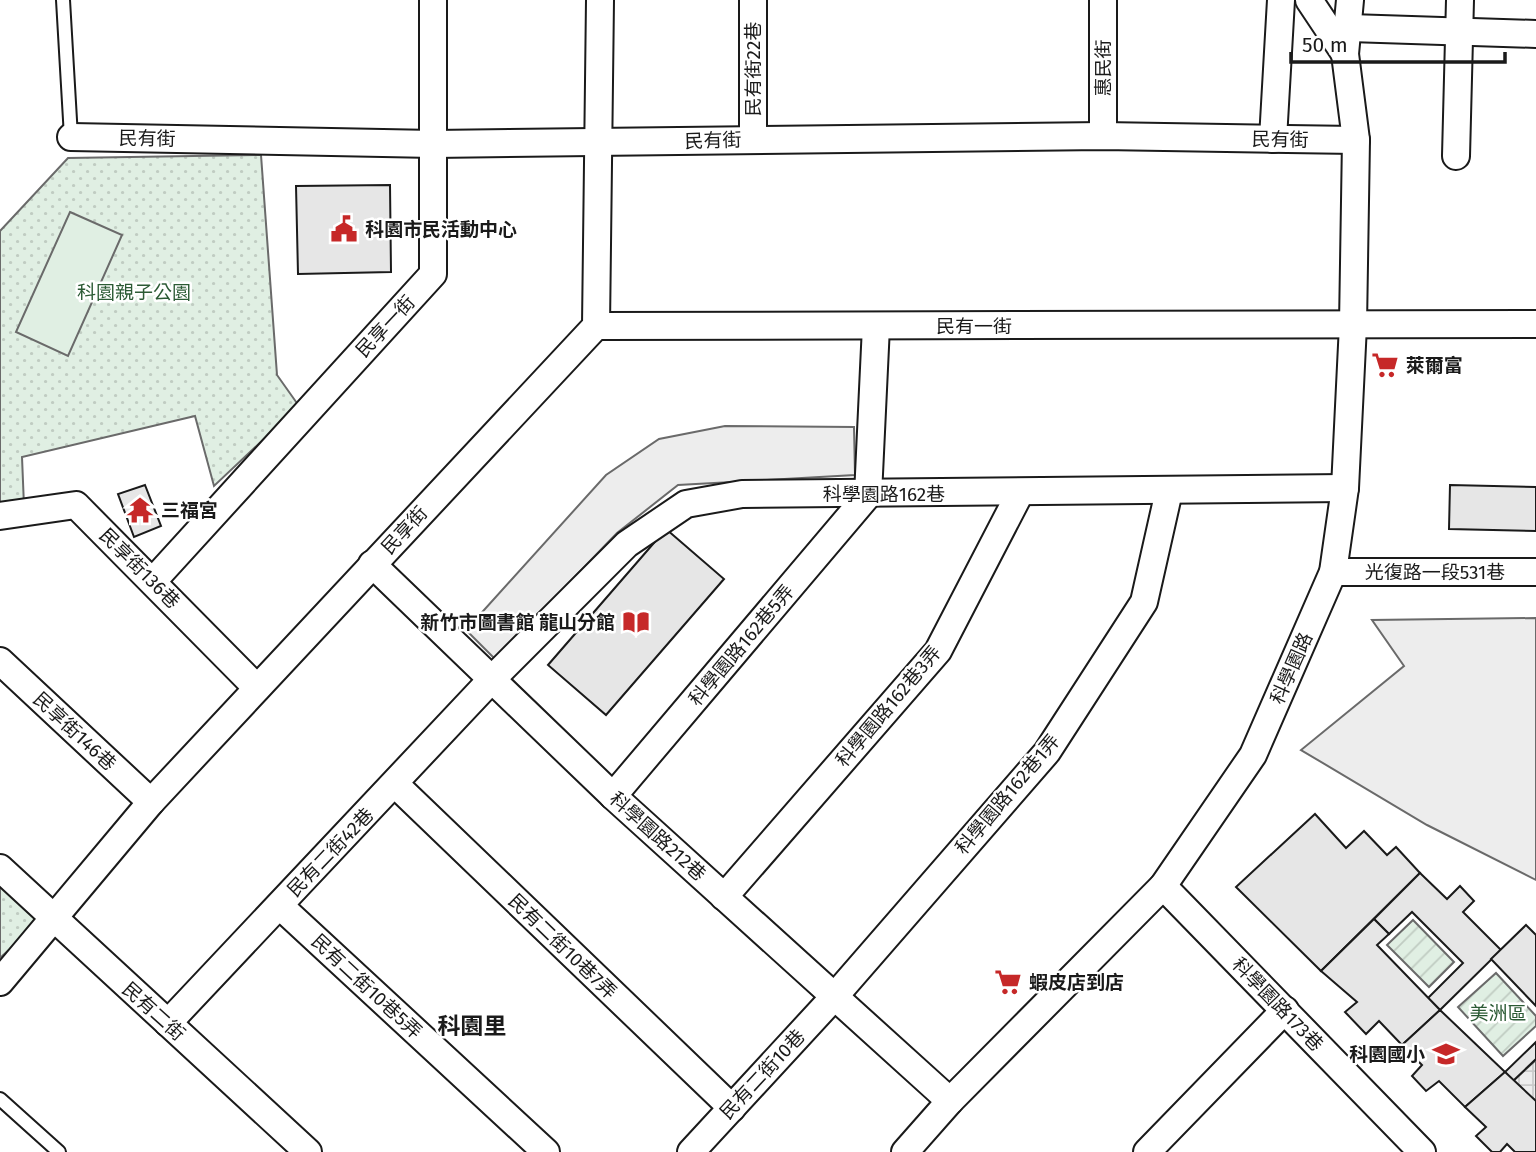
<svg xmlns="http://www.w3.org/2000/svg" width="1536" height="1152" font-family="'Fira Sans','Noto Sans TC',sans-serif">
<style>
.grass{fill:url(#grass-dots);stroke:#6a6a6a;stroke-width:2}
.garden{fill:url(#garden-furrows);stroke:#6a6a6a;stroke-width:2}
.pitch{fill:#e0efe3;stroke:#6a6a6a;stroke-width:2}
.parking{fill:#ededed;stroke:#6a6a6a;stroke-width:2}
.plaza{fill:url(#plaza-grid);stroke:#6a6a6a;stroke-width:2}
.building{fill:#e6e6e6;stroke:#1a1a1a;stroke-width:2}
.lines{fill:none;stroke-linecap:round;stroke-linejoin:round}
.lane-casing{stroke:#1a1a1a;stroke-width:16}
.street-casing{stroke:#1a1a1a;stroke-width:30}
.lane{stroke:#fff;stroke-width:12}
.street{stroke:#fff;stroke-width:26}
.labels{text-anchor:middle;stroke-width:5;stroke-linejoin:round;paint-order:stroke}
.street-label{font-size:19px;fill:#1a1a1a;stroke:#fff}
.poi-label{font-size:19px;font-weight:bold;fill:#1a1a1a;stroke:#fff;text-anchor:start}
.park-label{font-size:19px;fill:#2b5a34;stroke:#fff}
.quarter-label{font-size:23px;font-weight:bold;fill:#1a1a1a;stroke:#fff}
</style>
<defs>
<pattern id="grass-dots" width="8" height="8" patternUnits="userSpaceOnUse" patternTransform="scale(1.75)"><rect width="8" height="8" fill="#e0efe3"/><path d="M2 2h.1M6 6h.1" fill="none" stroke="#c0ccc2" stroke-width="1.8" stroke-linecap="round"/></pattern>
<pattern id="garden-furrows" width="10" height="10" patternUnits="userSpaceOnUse" patternTransform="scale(1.75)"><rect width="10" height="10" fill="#e0efe3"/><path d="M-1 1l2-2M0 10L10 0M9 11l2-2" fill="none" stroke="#c0ccc2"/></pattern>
<pattern id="plaza-grid" width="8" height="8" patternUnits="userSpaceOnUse" patternTransform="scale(1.75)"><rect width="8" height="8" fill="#ededed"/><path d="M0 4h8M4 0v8" fill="none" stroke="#cbcbcb"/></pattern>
</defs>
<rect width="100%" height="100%" fill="#fff"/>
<g class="grass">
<polygon points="261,155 277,375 299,406 214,486 195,416 22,457 24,506 0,509 0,231 68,158"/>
<polygon points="0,882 41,920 0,958"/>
</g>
<g class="garden">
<polygon points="1413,920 1454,962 1429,987 1387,945"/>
<polygon points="1496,973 1536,1016 1536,1026 1503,1056 1458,1007"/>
</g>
<polygon class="pitch" points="70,212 122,235 68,356 16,332"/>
<g class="parking">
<polygon points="725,426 854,427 855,475 678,485 617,533 495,659 466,630 606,475 659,439"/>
<polygon points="1536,618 1536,880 1427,825 1301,750 1404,666 1372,620"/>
</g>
<polygon class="plaza" points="1536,1060 1536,1101 1513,1081"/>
<g class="building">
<polygon points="390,185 391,272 298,274 296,186"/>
<polygon points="145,485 161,526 134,537 118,494"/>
<polygon points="1450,485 1536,487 1536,531 1449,529"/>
<polygon points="666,529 724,579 606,715 548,665"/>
<polygon points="1315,814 1346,848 1364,831 1387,855 1396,847 1420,873 1321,971 1236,887"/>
<polygon points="1420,873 1447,899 1460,886 1474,901 1463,912 1501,950 1440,1010 1428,998 1463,963 1412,912 1389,934 1374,919"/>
<polygon points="1374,919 1389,934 1377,945 1440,1010 1402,1045 1379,1021 1366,1034 1345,1012 1357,1002 1321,971"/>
<polygon points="1526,925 1536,935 1536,1006 1491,959"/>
<polygon points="1440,1010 1505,1072 1465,1107 1439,1081 1426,1091 1412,1076 1422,1065 1402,1045"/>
<polygon points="1536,1042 1536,1059 1513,1081 1505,1072"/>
<polygon points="1505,1072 1536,1101 1536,1152 1515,1152 1507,1144 1500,1152 1492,1152 1476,1136 1486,1127 1465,1107"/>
</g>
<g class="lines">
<g class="lane-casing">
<g id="lane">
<polyline points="63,0 71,137"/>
<polyline points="0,1099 59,1152"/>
</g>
</g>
<g class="street-casing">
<g id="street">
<polyline points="1309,0 1345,54"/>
<polyline points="1350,28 1536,34"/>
<polyline points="1103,136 1103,0"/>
<polyline points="71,137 434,144 1103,136 1356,140"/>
<polyline points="753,139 753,0"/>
<polyline points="1273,139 1281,0"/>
<polyline points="1456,156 1460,0"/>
<polyline points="596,326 1536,324"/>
<polyline points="868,495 876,326"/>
<polyline points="0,516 76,505 257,688"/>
<polyline points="372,564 613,796 950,1101"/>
<polyline points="1333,572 1536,572"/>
<polyline points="154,580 433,274 433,0"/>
<polyline points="0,661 151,802"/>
<polyline points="395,784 732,1108"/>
<polyline points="613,796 868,495"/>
<polyline points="0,868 308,1152"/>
<polyline points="1163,886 1422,1152"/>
<polyline points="724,897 938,651 1020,493"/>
<polyline points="280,906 546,1152"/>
<polyline points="0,982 151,802 596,326 600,0"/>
<polyline points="168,1023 492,679 627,544 686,504 742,494 1345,488"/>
<polyline points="691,1152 834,997 1047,752 1144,602 1169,491"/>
<polyline points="905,1152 950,1101 1163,886 1253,755 1333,572 1345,488 1353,325 1356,140 1345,54 1350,0"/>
<polyline points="1147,1152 1285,1010"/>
</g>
</g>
<use href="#lane" class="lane"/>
<use href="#street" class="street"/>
</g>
<defs>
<g id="civic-bare" transform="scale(2.1)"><path d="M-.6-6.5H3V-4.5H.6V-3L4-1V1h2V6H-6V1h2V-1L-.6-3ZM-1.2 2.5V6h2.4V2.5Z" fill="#c62828" stroke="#fff" stroke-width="2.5" paint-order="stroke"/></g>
<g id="supermarket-bare" transform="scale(2.1)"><path d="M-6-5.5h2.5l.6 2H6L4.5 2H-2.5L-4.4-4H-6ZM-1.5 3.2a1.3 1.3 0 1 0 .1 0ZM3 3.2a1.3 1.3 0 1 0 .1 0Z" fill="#c62828" stroke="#fff" stroke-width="2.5" paint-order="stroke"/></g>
<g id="temple-bare" transform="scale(2.1)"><path d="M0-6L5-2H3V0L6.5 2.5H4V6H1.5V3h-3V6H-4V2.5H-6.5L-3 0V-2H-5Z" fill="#c62828" stroke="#fff" stroke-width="2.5" paint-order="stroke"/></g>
<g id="library-bare" transform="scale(2.1)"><path d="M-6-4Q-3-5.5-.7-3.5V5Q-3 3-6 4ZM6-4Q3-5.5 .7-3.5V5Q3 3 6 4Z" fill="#c62828" stroke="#fff" stroke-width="2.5" paint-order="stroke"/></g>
<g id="school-bare" transform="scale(2.1)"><path d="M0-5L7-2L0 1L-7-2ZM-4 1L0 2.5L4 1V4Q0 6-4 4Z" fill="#c62828" stroke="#fff" stroke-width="2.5" paint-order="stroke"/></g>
</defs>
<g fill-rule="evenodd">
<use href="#civic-bare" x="344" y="229"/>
<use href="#supermarket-bare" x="1385" y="365"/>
<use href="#temple-bare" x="140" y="510"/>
<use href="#library-bare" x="636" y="622"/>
<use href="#supermarket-bare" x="1008" y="982"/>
<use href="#school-bare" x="1446" y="1054"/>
</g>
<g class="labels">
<g class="street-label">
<text transform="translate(1103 68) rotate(-90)" y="7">惠民街</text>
<text transform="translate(753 69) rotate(-90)" y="7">民有街22巷</text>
<text transform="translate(147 138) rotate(1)" y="7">民有街</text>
<text transform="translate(1280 139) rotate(1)" y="7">民有街</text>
<text transform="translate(713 140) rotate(-2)" y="7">民有街</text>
<text transform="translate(385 326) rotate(-47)" y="7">民享一街</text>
<text x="974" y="333">民有一街</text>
<text x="884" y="501">科學園路162巷</text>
<text transform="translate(404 530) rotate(-47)" y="7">民享街</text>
<text transform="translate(140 568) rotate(45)" y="7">民享街136巷</text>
<text x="1435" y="579">光復路一段531巷</text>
<text transform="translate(741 645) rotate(-50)" y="7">科學園路162巷5弄</text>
<text transform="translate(1291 668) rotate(-66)" y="7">科學園路</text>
<text transform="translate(888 706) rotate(-50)" y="7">科學園路162巷3弄</text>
<text transform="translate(75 731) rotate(43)" y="7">民享街146巷</text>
<text transform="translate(1007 794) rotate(-50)" y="7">科學園路162巷1弄</text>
<text transform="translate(658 836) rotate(42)" y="7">科學園路212巷</text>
<text transform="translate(330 852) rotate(-46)" y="7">民有二街42巷</text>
<text transform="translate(563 946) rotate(44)" y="7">民有二街10巷7弄</text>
<text transform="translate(367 986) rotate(43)" y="7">民有二街10巷5弄</text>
<text transform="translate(1278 1004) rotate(46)" y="7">科學園路173巷</text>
<text transform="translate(154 1011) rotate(42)" y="7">民有二街</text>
<text transform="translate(762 1074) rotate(-47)" y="7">民有二街10巷</text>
</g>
<g class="poi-label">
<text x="365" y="236">科園市民活動中心</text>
<text x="1406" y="372">萊爾富</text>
<text x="161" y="517">三福宮</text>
<text x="615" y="629" text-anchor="end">新竹市圖書館 龍山分館</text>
<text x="1029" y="989">蝦皮店到店</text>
<text x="1425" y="1061" text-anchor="end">科園國小</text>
</g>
<g class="park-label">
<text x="134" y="299">科園親子公園</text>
<text x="1498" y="1020">美洲區</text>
</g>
<g class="quarter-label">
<text x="472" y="1034">科園里</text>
</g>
</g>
<path d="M1291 52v10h214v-10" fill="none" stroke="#1a1a1a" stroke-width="3.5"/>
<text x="1302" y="52" font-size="21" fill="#1a1a1a" stroke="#ffffff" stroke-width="5" paint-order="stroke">50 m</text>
</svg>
